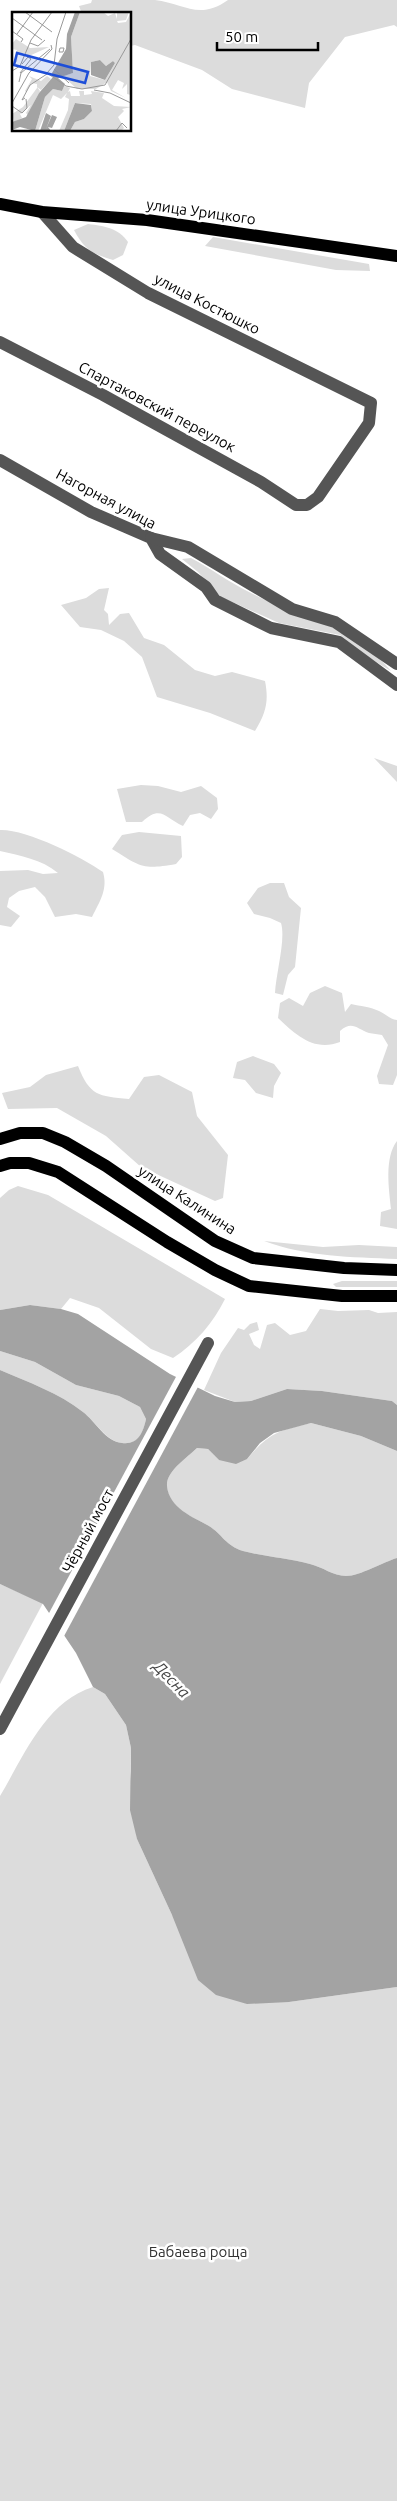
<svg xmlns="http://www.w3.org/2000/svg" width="397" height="2501" font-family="Ubuntu,sans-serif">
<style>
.green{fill:#dcdcdc}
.water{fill:#a3a3a3}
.pier{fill:#fff}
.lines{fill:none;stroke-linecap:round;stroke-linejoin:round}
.minor{stroke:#555;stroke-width:12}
.major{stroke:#000;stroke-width:12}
.labels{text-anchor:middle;stroke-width:5;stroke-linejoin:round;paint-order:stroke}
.street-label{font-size:15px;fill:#000;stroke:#fff}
.park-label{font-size:15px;fill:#333;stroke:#fff}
.water-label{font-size:16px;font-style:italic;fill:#444;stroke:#fff}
.inset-road{fill:none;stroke:#999;stroke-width:1}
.view{fill:#1d4ed8;fill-opacity:0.15;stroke:#1d4ed8;stroke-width:2.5}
.inset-edge{fill:none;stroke:#000;stroke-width:2.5}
</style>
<rect width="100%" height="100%" fill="#fff"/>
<g class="green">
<path d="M92,0C113,0 134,0 155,0C183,3 199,21 228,0H397V27L394,25L345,37L309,83L305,108L232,89L202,70L135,45L130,46V14H82L79,6L91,3Z"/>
<path d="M88,224C105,226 118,228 128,242L123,255L113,260C92,254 84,249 74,230Z"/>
<polygon points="213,237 369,264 370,271 336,270 205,246"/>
<path d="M191,558C212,569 230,583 251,593C300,619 354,625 391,671L363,654L340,635L279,623L221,597L198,572L182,559Z"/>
<path d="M109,588L104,610L108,614L109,625L120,614L129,613L144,638L164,645L195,670L215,676L232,672L265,681C269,701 266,713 255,731L210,713L157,697L142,657L124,641L101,630L80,627L61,605L86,598L99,589Z"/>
<polygon points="374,758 397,766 397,782"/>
<path d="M141,785L158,786L181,792L201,786L217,798L218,809L211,819L200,813L190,815L183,826C165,818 161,804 142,822H126L117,789Z"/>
<path d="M0,830C26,829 82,857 103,872C108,889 100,901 92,917L76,914L55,917L45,897L35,887L19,891L9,898L7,907L20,916L11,927L0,925V871L28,870L43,874L58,873C41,859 21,856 0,851Z"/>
<path d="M139,832L181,836L182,857L176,864C142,870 141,867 112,849L122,835Z"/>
<path d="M270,883H284L289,897L301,908L295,967L288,975L283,995L275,993C276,973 286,939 281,923L270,918L254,914L247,903L258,888Z"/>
<path d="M325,986L342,993L345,1012L351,1004C360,1006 371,1007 379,1011C386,1014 389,1019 397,1020V1075L393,1085L379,1084L377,1076L388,1045L382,1035C378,1034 373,1034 369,1033C357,1029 352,1020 340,1031V1042C314,1052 296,1035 278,1018L280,1003L289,998L303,1006L310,993Z"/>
<polygon points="253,1056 274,1064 281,1073 274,1086 273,1098 256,1093 245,1080 233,1078 237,1062"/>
<path d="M78,1066C90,1096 98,1096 129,1099L144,1077L159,1075L192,1092L197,1116L228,1155L223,1198L215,1201L141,1167L106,1136L57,1108L8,1109L2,1093L30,1087L46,1075Z"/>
<path d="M397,1141V1229L380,1226L381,1212L391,1209C389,1189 384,1158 397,1141Z"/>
<path d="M18,1186L48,1195L225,1299C213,1323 196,1343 173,1358L151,1349L99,1308L70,1298L61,1309L30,1305L0,1310V1198L9,1190Z"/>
<path d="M264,1241L323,1247L359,1245L397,1247V1259C351,1257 307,1257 264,1241Z"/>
<polygon points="342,1281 397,1281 397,1287 336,1287 333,1284"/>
<polygon points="320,1309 338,1311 369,1310 378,1313 397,1312 397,1405 392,1401 322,1391 287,1389 251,1401 235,1402 204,1390 221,1353 238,1328 244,1330 250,1324 257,1322 259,1330 249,1334 254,1345 260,1349 267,1325 275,1323 290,1335 306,1331"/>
<path d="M0,1351L35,1362L76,1385L119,1396L140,1407L146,1419C143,1433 139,1445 122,1443C107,1442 95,1421 83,1412C59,1393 28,1382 0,1370Z"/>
<path d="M311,1423L361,1436L397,1451V1558C383,1562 360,1576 346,1576C333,1576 323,1567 310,1564C288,1558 265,1557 243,1551C226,1546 222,1534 209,1526C193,1517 168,1508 167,1486C166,1471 187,1458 197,1448L208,1449L219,1460L247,1459C270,1432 278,1431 311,1423Z"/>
<polygon points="0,1584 43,1603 0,1684"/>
<path d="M93,1687L105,1694L126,1725L131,1748L130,1772L137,1839L172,1915L289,2002L397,1987V2501H0V1796C24,1756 45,1702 93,1687Z"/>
</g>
<path class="water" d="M30,1305L61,1309L78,1314L170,1374L215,1396L235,1402L251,1401L287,1389L322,1391L392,1401L397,1405V1451L361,1436L311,1423L274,1433L260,1443L247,1459L236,1464L219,1460L208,1449L197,1448C187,1458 166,1471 167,1486C169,1508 193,1517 209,1526C222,1534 226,1546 243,1551C265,1557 288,1558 310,1564C323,1567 333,1576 346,1576C360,1576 383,1562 397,1558V1987L289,2002L247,2004L216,1995L198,1980L172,1915L137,1839L130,1810L131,1748L126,1725L105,1694L93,1687L76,1653L43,1604L0,1584V1370C28,1382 59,1393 83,1412C95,1421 106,1442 122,1443C138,1445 143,1433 146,1419L140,1407L119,1396L76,1385L35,1362L0,1351V1310Z"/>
<polygon class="pier" points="177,1375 199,1385 63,1638 48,1615"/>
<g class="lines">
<g class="minor">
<polyline points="0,342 103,395 261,482 296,505 307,505 318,497 369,423 371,403 148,293 73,247 42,212"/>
<polyline points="0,460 91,512 151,538 160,554 206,587 215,600 271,628 339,642 397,685"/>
<polyline points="151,538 188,547 292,609 335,622 397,664"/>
<polyline points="0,1729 208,1343"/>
</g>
<g class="major">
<polyline points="0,204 42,212 147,220 397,256"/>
<polyline points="0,1139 20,1133 43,1133 65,1142 106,1166 215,1241 253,1258 344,1268 397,1270"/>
<polyline points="0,1166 10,1163 29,1163 58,1172 167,1242 215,1270 249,1286 342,1296 397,1296"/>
</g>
</g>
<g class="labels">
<g class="street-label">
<text transform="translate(201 212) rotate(8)" y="5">улица Урицкого</text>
<text transform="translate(207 304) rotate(27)" y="5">улица Костюшко</text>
<text transform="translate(157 407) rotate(28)" y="5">Спартаковский переулок</text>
<text transform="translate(106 499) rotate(28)" y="5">Нагорная улица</text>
<text transform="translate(187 1200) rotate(33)" y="5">улица Калинина</text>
<text transform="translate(88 1531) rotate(-62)" y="5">Чёрный мост</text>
</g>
<g class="park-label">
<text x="198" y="2257">Бабаева роща</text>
</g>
<g class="water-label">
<text transform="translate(172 1679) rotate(46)" y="6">Десна</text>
</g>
</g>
<g transform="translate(12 12)">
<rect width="119" height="119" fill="#fff"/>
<path d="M68,0H91L96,4L103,1L105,7V1L93,0H117L114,8L105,9L106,11L114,10L119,0V83L115,82V72L110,77L112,71L106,68L100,78L114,86L99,79L95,70L84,77H65L51,64L61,61L59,25ZM88,48L94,54L101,49L103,51L93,68L78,64L79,50ZM4,27L18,36L37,35L17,44L9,39L12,41H6L5,50H2L5,38L0,37V32ZM17,64L29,69L35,64L39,67L29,78L25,75L28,79L16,103L14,101L19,93L8,102L10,106L2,110L0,102L11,95L25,76V72L20,71L14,80L13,79L20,67ZM52,74L58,76L56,80L58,79L59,84H68L67,79H72V83L80,82L79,79L92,81L90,86L102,94L119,95L110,97L112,99L106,105L112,116L109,119H58L63,110L72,107L80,99L79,92L63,91L52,119H47L56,98L57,87L53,85L55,81L49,87L41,83L26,119H23L33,85L41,77L50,79Z" fill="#dcdcdc" fill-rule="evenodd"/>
<path d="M63,0H68L59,25L61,61L46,66L53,72L50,79L41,77L33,85L23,119L8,115L0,118V110L14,105L27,81L41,65L40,61L54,37L55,22ZM88,48L94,54L101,49L103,51L93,68L79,63V50ZM63,91L79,93L80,99L72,107L63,110L58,119H52ZM34,101L39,104L34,117L40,103L45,105L40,116L36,115L39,119H28Z" fill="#a3a3a3"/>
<path class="inset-road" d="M13,0L40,20M54,0L45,27L42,53L35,61L54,74L70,77L93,73L119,27M0,6L30,28M0,19L11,27L9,30M5,22L21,0M18,31L26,34L33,28M48,36H52L51,40H47ZM42,57L57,71M0,59L8,54L19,28L40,0M8,61L19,47L16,45L10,52M7,70L9,61L38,37M82,78L98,81L119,91M13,86L10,88L18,73L35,62M0,91L17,61L40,37L39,33M0,94L10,101L15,96L14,87M104,119L110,111L115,116"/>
<path class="view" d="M5,41L76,60L73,71L2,53Z"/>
<rect width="119" height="119" class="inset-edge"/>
</g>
<path d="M217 42v8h101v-8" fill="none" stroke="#000000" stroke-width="2.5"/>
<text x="225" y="42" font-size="15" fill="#000000" stroke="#ffffff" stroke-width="4" paint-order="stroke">50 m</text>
</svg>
